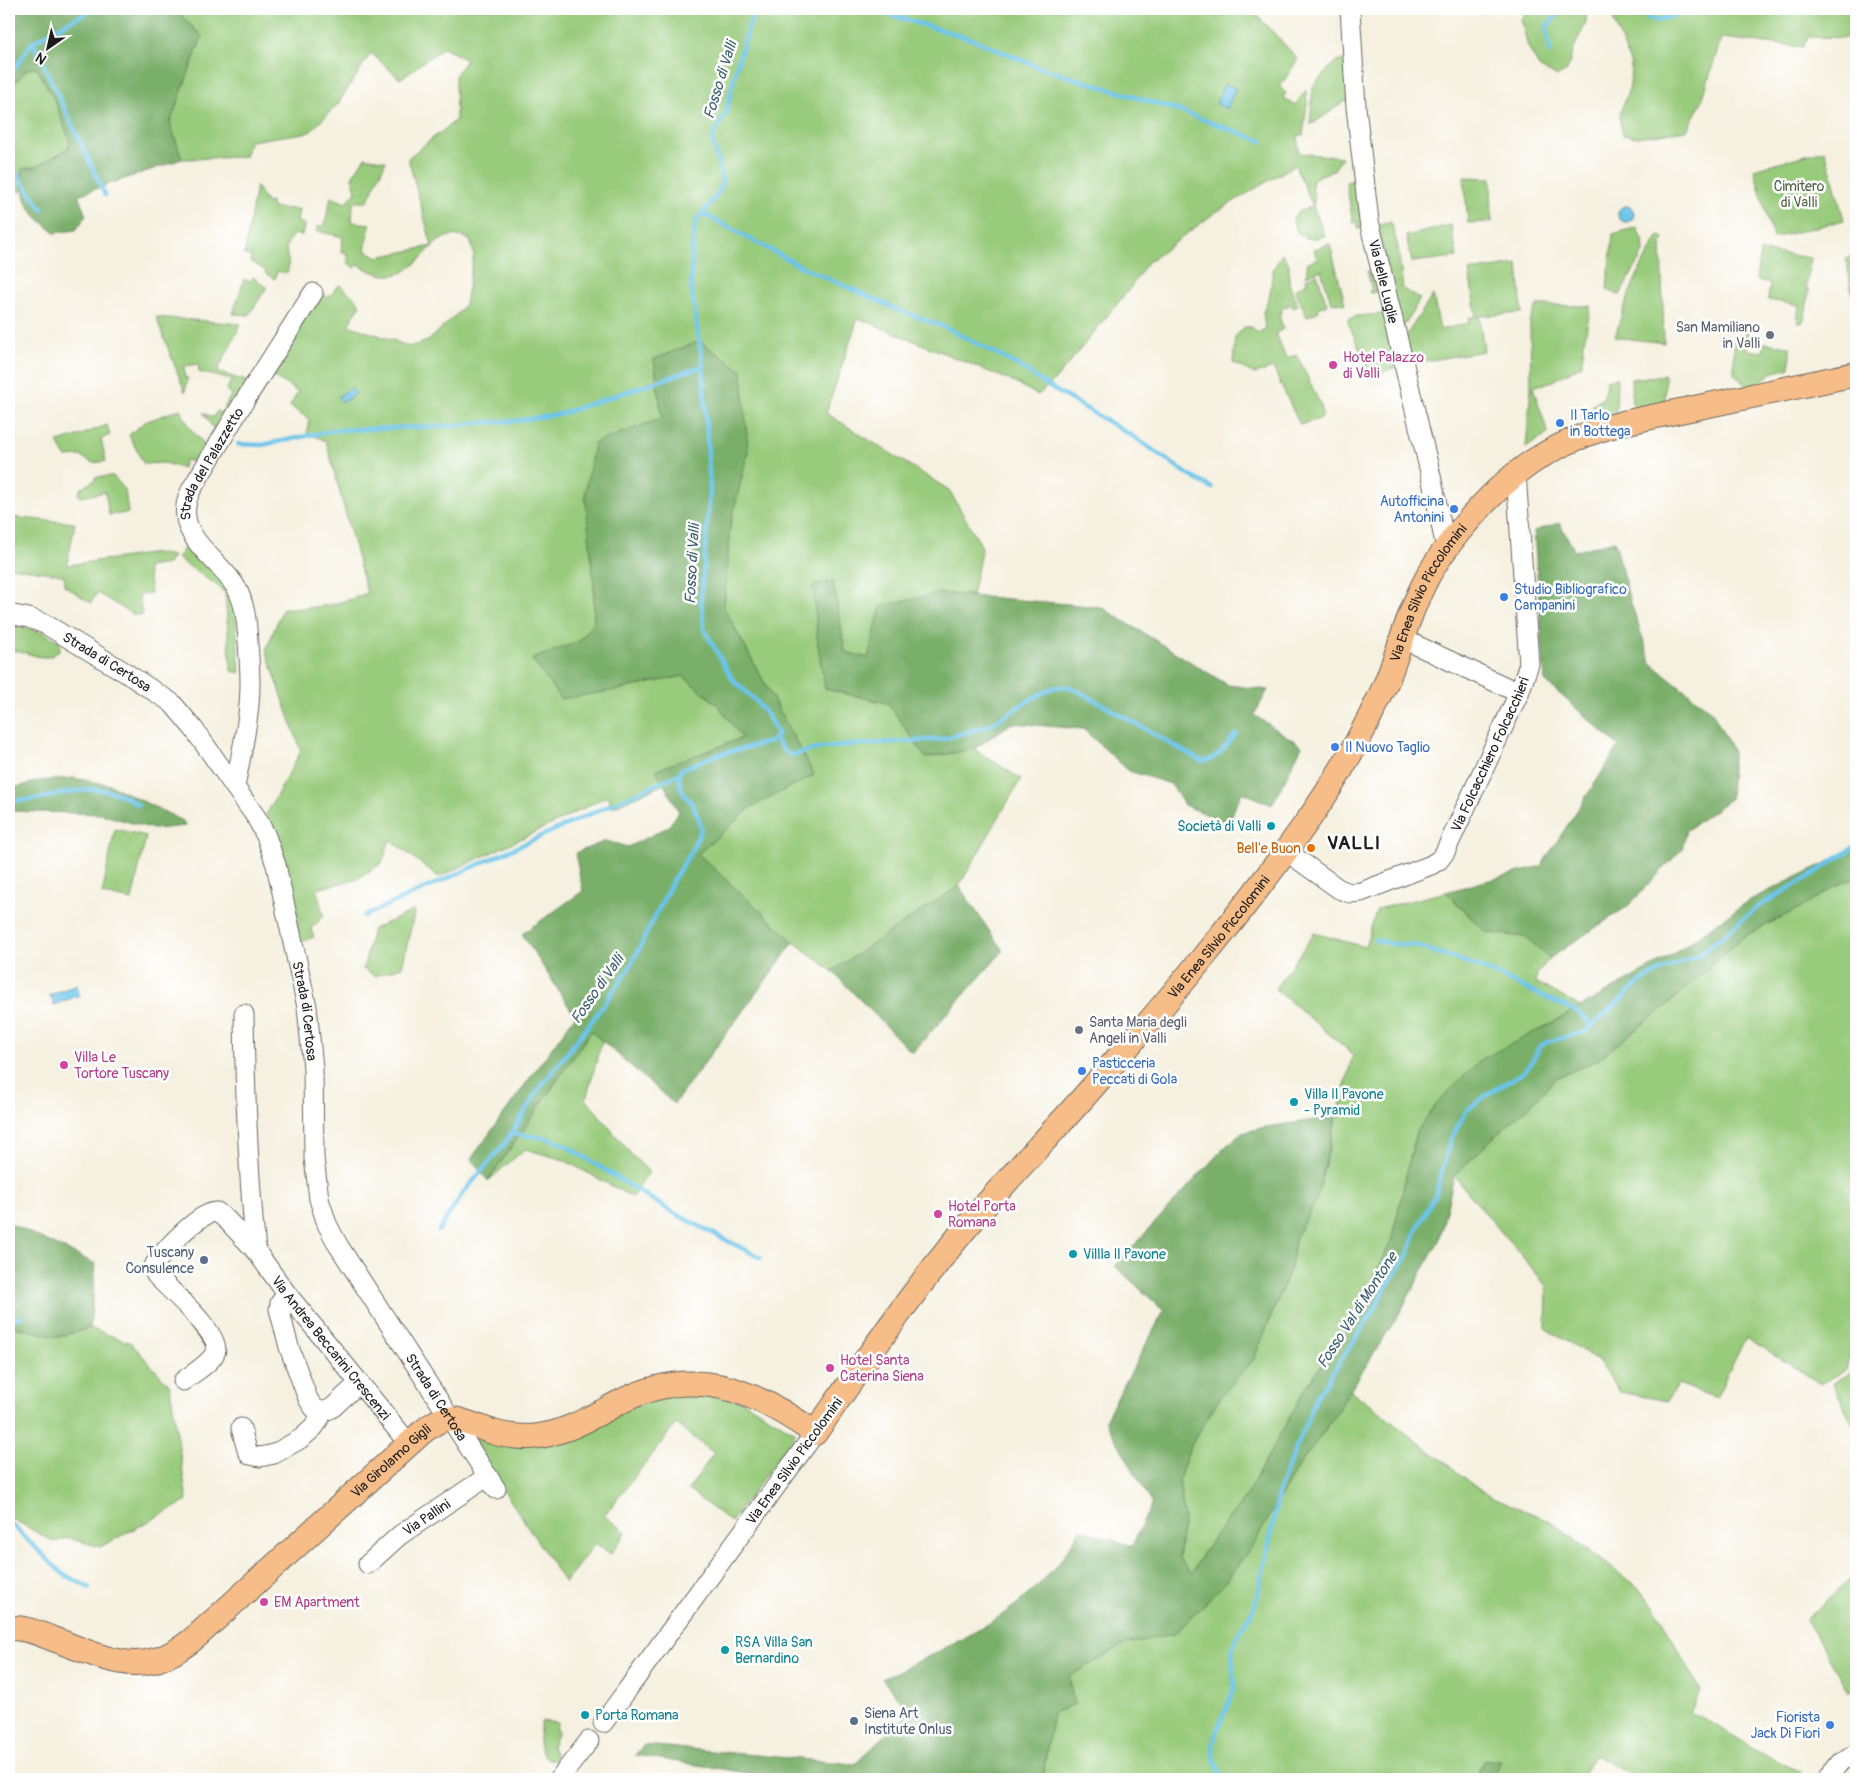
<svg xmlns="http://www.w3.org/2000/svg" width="1865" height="1788" font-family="Pangolin,sans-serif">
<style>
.green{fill:#99cb7b;stroke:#5a744c}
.forest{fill:#7aaf6b;stroke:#4b6644}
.water{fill:#6bc4e9;stroke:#447082}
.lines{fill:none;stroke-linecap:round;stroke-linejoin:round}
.stream{stroke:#6bc4e9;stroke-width:4.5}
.minor-casing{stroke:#686660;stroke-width:21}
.major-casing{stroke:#686660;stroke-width:26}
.minor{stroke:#fff;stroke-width:19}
.major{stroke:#f7bd88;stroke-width:24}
.worship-dot{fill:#6b7280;stroke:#fff;stroke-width:2}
.hotel-dot{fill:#d1479c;stroke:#fff;stroke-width:2}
.shop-dot{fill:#3f7fe0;stroke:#fff;stroke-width:2}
.culture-dot{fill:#0f9aa8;stroke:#fff;stroke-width:2}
.food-dot{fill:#e8710a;stroke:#fff;stroke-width:2}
.service-dot{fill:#5c6f8a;stroke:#fff;stroke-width:2}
.labels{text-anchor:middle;stroke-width:5;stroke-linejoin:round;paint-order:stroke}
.park-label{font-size:14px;fill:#4e6242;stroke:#fff}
.street-label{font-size:14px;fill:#1c1c1c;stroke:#fff}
.worship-label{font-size:14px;fill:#5b616d;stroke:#fff;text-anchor:end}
.hotel-label{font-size:14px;fill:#b23c85;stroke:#fff;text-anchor:start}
.shop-label{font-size:14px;fill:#366cbe;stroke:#fff;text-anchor:start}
.culture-label{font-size:14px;fill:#0d838f;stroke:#fff;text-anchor:start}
.food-label{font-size:14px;fill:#c56008;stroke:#fff;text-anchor:end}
.service-label{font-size:14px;fill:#4e5e75;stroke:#fff;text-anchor:end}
.water-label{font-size:15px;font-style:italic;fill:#3c5f6e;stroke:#fff}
.district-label{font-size:19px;font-weight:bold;letter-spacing:1px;fill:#1c1c1c;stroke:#fff}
</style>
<rect width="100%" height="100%" fill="#fff"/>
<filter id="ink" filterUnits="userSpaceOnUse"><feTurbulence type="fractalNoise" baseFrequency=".02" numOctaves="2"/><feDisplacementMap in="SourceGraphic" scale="10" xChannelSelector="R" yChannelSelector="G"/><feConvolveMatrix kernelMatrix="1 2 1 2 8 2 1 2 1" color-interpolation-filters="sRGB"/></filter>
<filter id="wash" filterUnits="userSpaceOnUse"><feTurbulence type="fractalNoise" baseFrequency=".0096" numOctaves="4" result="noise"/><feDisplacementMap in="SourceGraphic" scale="20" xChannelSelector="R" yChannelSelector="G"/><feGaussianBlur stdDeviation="1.12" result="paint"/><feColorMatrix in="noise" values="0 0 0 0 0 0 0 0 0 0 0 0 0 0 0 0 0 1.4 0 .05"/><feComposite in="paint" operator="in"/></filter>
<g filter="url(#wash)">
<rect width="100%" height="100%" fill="#f5f0df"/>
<g class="green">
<path d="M178,9H1251L1298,59L1280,87L1286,93L1283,97L1295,105L1306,90L1307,104L1303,135H1298L1299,153L1342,157L1334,170L1314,178C1309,188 1317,197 1313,206L1325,236C1307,241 1297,239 1293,220L1298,212L1313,206L1295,165L1216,212L1147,263L1130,288L1078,352L1054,381L1038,395L1007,379L858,318L826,413L949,490L982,547L972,595L939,593L868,658L845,652L833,581L825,689L888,703L926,758L974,749L1021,779L959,886L832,971L794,942L698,854L751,807L814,775L724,608L730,526L748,451L654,359L662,418L594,585V621L580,641L532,660L617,690L683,676L717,704L743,738L657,770L664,784L613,807L607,796L563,819L439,877L390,840L382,863L357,879L316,889L324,916L311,929L314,937L301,942L284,861L266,815L301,751L266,650L283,608C311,610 342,604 367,593L326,441L307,433L310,420L290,406L298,392L268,373L319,291L329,298L336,288L340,285L357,300L360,306L348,325L393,340L409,347L428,341L458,313L465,304L474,254L470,240C424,215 422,306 358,264L355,268L348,263V254L341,251L343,237L316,231L317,226L324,227L331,197L346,203L356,191L352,177L365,157L386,161L367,202H353L352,222L370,224L365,250L378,257L432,246L408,158L456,120L455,76L466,60L444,47L400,79L371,53L337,105L310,132L250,141L245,157L182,159L170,123L202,36L181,16Z"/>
<polygon points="1527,9 1587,9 1586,23 1574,48 1567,71 1557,76 1540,68 1528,47 1521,19"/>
<polygon points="1609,9 1856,9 1856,38 1808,37 1803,47 1721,38 1702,101 1687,130 1637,137 1623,135 1619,116 1630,86 1631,65"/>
<polygon points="1346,59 1349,101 1344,102 1314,123 1310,124 1313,86 1334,63"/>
<polygon points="37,68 55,101 70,141 68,148 36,167 22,169 22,191 9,193 9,90 27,69"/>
<polygon points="1825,150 1844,220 1773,238 1754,169"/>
<polygon points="1464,177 1491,178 1492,222 1468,223"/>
<polygon points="1357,180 1365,227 1358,229 1358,222 1353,223 1346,182"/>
<path d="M256,186L267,203L271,202L272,208L299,209L297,222L305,224L302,235L294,234C278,251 293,257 287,273L277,271L275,279L265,273L266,271L250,261L251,256L244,255Z"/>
<polygon points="1391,221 1398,247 1403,289 1420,299 1402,329 1377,226"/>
<polygon points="1451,225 1457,257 1412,262 1406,236"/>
<polygon points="1637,227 1641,239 1643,239 1644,251 1620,295 1607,289 1613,234"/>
<path d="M1661,236L1665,239L1661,243L1664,343L1615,337C1625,300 1638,270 1658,237Z"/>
<polygon points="1330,244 1345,304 1331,302 1321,270 1306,276 1308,262 1317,259 1314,249"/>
<polygon points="1760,251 1811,258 1806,288 1809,289 1805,317 1802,323 1797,323 1799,305 1768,300 1770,283 1756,280"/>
<polygon points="1282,254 1289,264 1289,283 1298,306 1293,308 1292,304 1281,309 1282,312 1279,314 1283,329 1276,333 1286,358 1297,355 1322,408 1322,418 1300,425 1273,368 1255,374 1233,363 1235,337 1244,327 1252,327 1257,333 1265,329 1263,312 1270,294 1273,270"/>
<polygon points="1856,255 1856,316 1846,258"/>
<polygon points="1518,264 1522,313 1479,316 1484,351 1409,364 1405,337 1433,295 1440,330 1469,323 1468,318 1476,316 1469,271"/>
<polygon points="1377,268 1383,291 1370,293 1369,291 1372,290 1367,271"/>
<polygon points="1317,274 1327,305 1318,308 1319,311 1307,317 1295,289 1307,283 1306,279"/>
<polygon points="253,277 267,287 249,315 233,314 244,279 250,282"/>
<polygon points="1537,305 1591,306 1584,342 1582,365 1553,381 1533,387 1548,433 1526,448 1531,388 1530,320"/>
<polygon points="1378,314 1388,314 1400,366 1371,376 1347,320 1357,316"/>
<polygon points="156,317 241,324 217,372 249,382 217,435 203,412 213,418 217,411 221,413 232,394 226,390 232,380 199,372 198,364 184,366 185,378 188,378 185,392"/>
<polygon points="1745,326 1750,326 1747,350 1763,352 1764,343 1790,346 1790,368 1771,373 1761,382 1746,386 1734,373 1734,341 1743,342"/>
<polygon points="1665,375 1665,405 1639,410 1632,403 1631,379"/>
<polygon points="1617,378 1616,413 1595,420 1592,406 1604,397 1606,380"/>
<polygon points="180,409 190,428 209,450 193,477 189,472 192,473 194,462 185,460 183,468 164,463 144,464 129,435 145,422"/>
<polygon points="107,425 110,435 101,439 106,461 93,463 80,456 66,457 57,442 81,435"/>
<polygon points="113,476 125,490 128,513 109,515 105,492 81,497 78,495 81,488 95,480 95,477"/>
<polygon points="9,517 75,523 67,565 157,553 173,556 168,564 147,567 151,593 139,595 142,615 134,615 97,593 91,603 64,585 65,577 59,574 9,567"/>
<polygon points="182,526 232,595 235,611 240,673 231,671 225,594 219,587 177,558 186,546"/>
<path d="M9,625C28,627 42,631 59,641L60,649C45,667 29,649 9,651Z"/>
<polygon points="115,829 146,836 132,900 102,894"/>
<path d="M1856,878V1305L1853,1312C1859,1335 1852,1347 1846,1369L1821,1384L1746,1337L1716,1398L1678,1384L1667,1401L1620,1392L1597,1359L1546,1329L1547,1286L1454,1176L1500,1131L1530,1106L1556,1078L1597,1060L1666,1006L1743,937L1809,903L1835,886Z"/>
<polygon points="1446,892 1485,932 1525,937 1550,958 1537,974 1535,982 1581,1007 1550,1024 1416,1132 1392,1238 1356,1319 1308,1384 1246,1496 1202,1554 1192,1574 1179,1558 1184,1518 1179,1479 1190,1447 1220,1397 1254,1359 1291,1266 1296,1236 1316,1201 1353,1054 1275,989 1314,933 1365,947 1377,909"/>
<polygon points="415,910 402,967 375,976 363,969 373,929"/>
<polygon points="591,1031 602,1041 586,1099 631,1154 649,1172 632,1197 564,1160 525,1149 488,1181"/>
<polygon points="9,1326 59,1337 90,1328 131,1343 170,1386 187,1501 100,1547 68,1538 54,1542 9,1517"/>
<polygon points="1856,1369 1856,1430 1832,1383"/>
<path d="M1350,1390L1490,1497L1549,1520L1637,1587L1654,1606L1701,1691L1691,1713C1729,1730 1761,1757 1800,1771L1795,1779L1787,1776L1785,1779H1640L1594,1755L1581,1779H1493L1500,1759L1483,1760L1476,1779H1044V1768L1053,1713L1074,1704L1069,1677L1123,1645L1176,1633L1222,1586L1255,1542L1294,1473Z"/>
<polygon points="672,1391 743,1401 796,1433 731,1522 688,1490 714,1453 676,1424 604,1516 626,1532 611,1554 595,1543 565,1583 471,1441 478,1437 496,1443"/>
<polygon points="1856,1573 1856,1687 1852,1692 1847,1690 1830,1659 1805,1618 1817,1610"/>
<path d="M542,1721L558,1723L555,1729L558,1731L552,1747L558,1760C536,1762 537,1736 542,1721Z"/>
</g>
<g class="forest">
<path d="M9,9H178L181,16L202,36L170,123L182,159L78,195L86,216L76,230L55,233C28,210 22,206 22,169L36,167L68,149L70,141L55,101L37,68L27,69L9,90Z"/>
<polygon points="700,341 742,371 748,451 730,526 724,608 814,775 751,807 698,854 794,942 674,1104 591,1031 488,1181 471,1159 575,1016 522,934 583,891 575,853 606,841 628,847 668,827 679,812 656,770 742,738 717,704 683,676 617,690 561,699 532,659 580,641 594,621 594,585 585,494 594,443 662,418 654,359"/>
<polygon points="1559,523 1575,551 1615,541 1628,594 1651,663 1712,712 1733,751 1730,799 1687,830 1682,849 1628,906 1550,958 1525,937 1485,932 1446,892 1541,866 1619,746 1545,681 1534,531"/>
<polygon points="833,581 845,652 868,658 881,606 939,593 1101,607 1228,685 1268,690 1254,715 1302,746 1272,805 1242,792 1228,823 1184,805 1171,784 1129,771 1083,729 1012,723 974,749 926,758 888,703 825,689 818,646 813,586"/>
<polygon points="74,778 110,785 183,821 186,826 154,829 100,814 9,811 9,786 18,787 38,781"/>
<path d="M1856,846V878L1835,886L1809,903L1743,937L1666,1006L1597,1060L1556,1078L1530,1106L1500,1131L1454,1176L1439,1241L1399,1314L1327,1427L1294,1473L1255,1542L1222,1586L1176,1633L1123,1645L1069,1677L1074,1704L1053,1713L1044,1768V1779H785L635,1755L644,1745L855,1764L910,1712L882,1679C960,1640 1037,1611 1080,1529L1132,1546L1152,1503L1105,1420L1164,1311L1115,1266L1222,1150L1242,1133L1265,1127L1336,1117L1316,1201L1296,1236L1291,1266L1254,1359L1220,1397L1190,1447L1179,1479L1184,1518L1179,1558L1192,1574L1202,1554L1246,1496L1308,1384L1356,1319L1392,1238L1416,1132L1438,1102L1480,1060L1550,1024L1669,957L1750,900L1838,857Z"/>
<polygon points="959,886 1003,951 912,1053 832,971"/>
<polygon points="9,1223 96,1264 90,1328 59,1337 9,1326"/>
<polygon points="1501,1759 1493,1779 1476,1779 1483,1760"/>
</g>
<g class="water">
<polygon points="1224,84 1236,88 1227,109 1216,104"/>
<circle cx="1626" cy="214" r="8"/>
<polygon points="352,388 356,394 342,402 338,396"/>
<polygon points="76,985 80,995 54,1005 50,995"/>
</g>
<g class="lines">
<g class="stream">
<polyline points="870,9 975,40 1038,67 1177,110 1262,141"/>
<polyline points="1631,9 1655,21 1673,16 1690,9"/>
<polyline points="33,42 105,195"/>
<polyline points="1550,52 1546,28 1561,9"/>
<polyline points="9,76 33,42 66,23 95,9"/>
<polyline points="9,163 42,209"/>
<polyline points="702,213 804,268 901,311 947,328 1021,367 1043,383 1134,437 1189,475 1212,488"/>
<polyline points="238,444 262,445 336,430 453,426 473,423 515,421 560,414 703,366"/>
<path d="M775,739L785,752L792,755L820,748L851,745L943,739L988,726L1033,698L1055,687H1070L1084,694L1201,761C1218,761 1225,746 1236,734"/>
<path d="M9,800C55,804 93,771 138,805"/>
<polyline points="364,916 679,774"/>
<polyline points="1375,940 1393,944 1414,945 1480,967 1577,1012 1593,1026"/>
<polyline points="511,1133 550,1139 565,1145 672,1212 761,1258"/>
<polyline points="439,1230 463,1193 506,1142 539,1089 594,1018 629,969 674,878 691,852 701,830 699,819 692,804 683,793 680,783 679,774 682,769 716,755 770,742 778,734 767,715 755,700 733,680 723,663 704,629 701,599 710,490 703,366 691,287 692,246 696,221 719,192 722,183 721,173 712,141 714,134 726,113 737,65 754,9"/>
<polyline points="9,1317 21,1318"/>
<polyline points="9,1522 63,1574 90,1588"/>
<path d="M1224,1779C1222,1777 1213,1756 1213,1755C1210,1733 1231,1707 1234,1685C1235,1672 1230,1659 1233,1646C1237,1632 1249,1619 1255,1605L1272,1530L1279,1490L1317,1396L1373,1312L1384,1290L1408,1254L1416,1231L1436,1193L1450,1141L1467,1110L1489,1093L1524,1072L1531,1064L1539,1047L1547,1042L1585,1032L1640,982L1662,970L1699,955L1759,906L1815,873L1856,846"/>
</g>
</g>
</g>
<g filter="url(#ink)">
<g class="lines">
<g class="minor-casing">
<g id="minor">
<path id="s1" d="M1350,9L1356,107L1369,221L1431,476L1446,548"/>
<path id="s2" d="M9,614L29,618L45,624L123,671L172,703L193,728L256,817L266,836L276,865L307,1007L313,1068L314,1158L319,1199L327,1224L338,1245L496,1489"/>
<polyline points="1403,639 1519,693"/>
<path id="s3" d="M235,787C241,754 250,718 250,684C250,670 249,656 248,642C247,626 246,609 239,593C223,558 168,537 191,490L245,400L313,293"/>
<path id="s4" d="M1286,851L1339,889L1350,893L1361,892L1431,865L1439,860L1445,852L1519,693L1529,664L1516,473"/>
<path d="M244,1014C245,1094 248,1172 256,1251"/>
<polyline points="287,1294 280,1303 279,1309 289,1347 308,1399 314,1408 323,1412"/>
<path id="s5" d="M183,1381C193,1373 209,1365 215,1353C224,1336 167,1288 156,1275L153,1268C160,1253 201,1210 217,1212L227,1220L256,1251L287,1294L409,1444"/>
<polyline points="241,1428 247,1450 250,1455 260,1457 274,1454 302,1438 314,1427 323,1412 332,1408 359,1383"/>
<path id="s6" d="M368,1564L400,1535L488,1476"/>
<polyline points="630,1686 815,1433"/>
<polyline points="603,1723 628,1689"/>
<polyline points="559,1779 589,1741"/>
<polyline points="1827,1779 1840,1762 1856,1754"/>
</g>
</g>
<g class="major-casing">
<g id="major">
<path id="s7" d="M9,1628C24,1627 39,1633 53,1639C111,1660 145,1682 198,1635L420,1434C428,1428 436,1420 446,1419C458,1417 480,1428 493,1432C505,1436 518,1437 530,1437C563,1435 590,1418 618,1403C692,1364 751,1388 815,1433C859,1370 902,1306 951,1246C996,1189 1049,1138 1096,1083C1169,1000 1240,916 1304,826C1334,785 1366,729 1386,683C1400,648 1409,611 1427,578C1435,562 1446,548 1457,534C1506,474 1547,443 1623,423L1856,374"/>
</g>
</g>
<use href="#minor" class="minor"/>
<use href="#major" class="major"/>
</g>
</g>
<g class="worship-dot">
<circle cx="1770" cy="335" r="5"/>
<circle cx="1079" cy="1030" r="5"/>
</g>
<g class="hotel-dot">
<circle cx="1333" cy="365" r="5"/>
<circle cx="64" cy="1065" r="5"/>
<circle cx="938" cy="1214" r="5"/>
<circle cx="830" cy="1368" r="5"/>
<circle cx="264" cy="1602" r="5"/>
</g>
<g class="shop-dot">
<circle cx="1560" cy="423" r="5"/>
<circle cx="1454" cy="509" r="5"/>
<circle cx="1504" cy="597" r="5"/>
<circle cx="1335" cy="747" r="5"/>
<circle cx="1082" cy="1071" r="5"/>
<circle cx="1830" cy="1725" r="5"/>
</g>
<g class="culture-dot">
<circle cx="1271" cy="826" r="5"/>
<circle cx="1294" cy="1102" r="5"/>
<circle cx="1073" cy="1254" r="5"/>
<circle cx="725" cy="1650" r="5"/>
<circle cx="585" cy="1715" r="5"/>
</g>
<circle class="food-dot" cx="1311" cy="848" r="5"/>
<g class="service-dot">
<circle cx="204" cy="1260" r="5"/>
<circle cx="854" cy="1721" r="5"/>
</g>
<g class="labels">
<g class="park-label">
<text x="1799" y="191">Cimitero<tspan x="1799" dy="16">di Valli</tspan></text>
</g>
<g class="street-label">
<text dy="5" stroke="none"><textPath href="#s1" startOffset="275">Via delle Luglie</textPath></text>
<text dy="5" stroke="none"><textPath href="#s3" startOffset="350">Strada del Palazzetto</textPath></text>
<text dy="5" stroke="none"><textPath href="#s7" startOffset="1971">Via Enea Silvio Piccolomini</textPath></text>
<text dy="5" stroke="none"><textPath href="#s2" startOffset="110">Strada di Certosa</textPath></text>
<text dy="5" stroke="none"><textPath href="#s4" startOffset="290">Via Folcacchiero Folcacchieri</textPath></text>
<text dy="5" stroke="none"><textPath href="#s7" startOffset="1566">Via Enea Silvio Piccolomini</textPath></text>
<text dy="5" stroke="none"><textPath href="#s2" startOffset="530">Strada di Certosa</textPath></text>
<text dy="5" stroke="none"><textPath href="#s5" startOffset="416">Via Andrea Beccarini Crescenzi</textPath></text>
<text dy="5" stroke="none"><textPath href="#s2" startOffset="950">Strada di Certosa</textPath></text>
<text dy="5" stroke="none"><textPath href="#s7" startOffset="462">Via Girolamo Gigli</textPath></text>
<text transform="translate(794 1461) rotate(-54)" y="5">Via Enea Silvio Piccolomini</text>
<text dy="5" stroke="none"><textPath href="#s6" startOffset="75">Via Pallini</textPath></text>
</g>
<g class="worship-label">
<text x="1760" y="332">San Mamiliano<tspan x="1760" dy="16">in Valli</tspan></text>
<text x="1089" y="1027" text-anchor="start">Santa Maria degli<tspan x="1089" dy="16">Angeli in Valli</tspan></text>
</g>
<g class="hotel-label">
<text x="1343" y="362">Hotel Palazzo<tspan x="1343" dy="16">di Valli</tspan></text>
<text x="74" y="1062">Villa Le<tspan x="74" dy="16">Tortore Tuscany</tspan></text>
<text x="948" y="1211">Hotel Porta<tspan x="948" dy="16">Romana</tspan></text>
<text x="840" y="1365">Hotel Santa<tspan x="840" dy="16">Caterina Siena</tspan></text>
<text x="274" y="1607">EM Apartment</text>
</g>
<g class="shop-label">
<text x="1570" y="420">Il Tarlo<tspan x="1570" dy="16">in Bottega</tspan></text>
<text x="1444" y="506" text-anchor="end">Autofficina<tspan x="1444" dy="16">Antonini</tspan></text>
<text x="1514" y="594">Studio Bibliografico<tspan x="1514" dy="16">Campanini</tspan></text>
<text x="1345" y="752">Il Nuovo Taglio</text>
<text x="1092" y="1068">Pasticceria<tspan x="1092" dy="16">Peccati di Gola</tspan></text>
<text x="1820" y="1722" text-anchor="end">Fiorista<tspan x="1820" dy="16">Jack Di Fiori</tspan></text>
</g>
<g class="culture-label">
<text x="1261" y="831" text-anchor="end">Società di Valli</text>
<text x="1304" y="1099">Villa Il Pavone<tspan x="1304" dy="16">- Pyramid</tspan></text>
<text x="1083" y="1259">Villla Il Pavone</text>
<text x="735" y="1647">RSA Villa San<tspan x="735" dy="16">Bernardino</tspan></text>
<text x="595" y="1720">Porta Romana</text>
</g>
<g class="food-label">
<text x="1301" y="853">Bell'e Buon</text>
</g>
<g class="service-label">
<text x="194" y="1257">Tuscany<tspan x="194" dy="16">Consulence</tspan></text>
<text x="864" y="1718" text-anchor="start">Siena Art<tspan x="864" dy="16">Institute Onlus</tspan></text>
</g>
<g class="water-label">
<text transform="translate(720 80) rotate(-73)" y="5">Fosso di Valli</text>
<text transform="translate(692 564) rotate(-87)" y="5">Fosso di Valli</text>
<text transform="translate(597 989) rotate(-55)" y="5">Fosso di Valli</text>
<text transform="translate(1357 1310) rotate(-57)" y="5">Fosso Val di Montone</text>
</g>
<g class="district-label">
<text x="1354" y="849">VALLI</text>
</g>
</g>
<rect width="1865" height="1788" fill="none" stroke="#fff" stroke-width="30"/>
<g transform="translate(48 48) rotate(214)" stroke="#ffffff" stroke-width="4" paint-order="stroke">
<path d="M0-4L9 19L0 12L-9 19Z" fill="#1c1c1c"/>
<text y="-8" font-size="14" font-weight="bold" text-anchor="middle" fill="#1c1c1c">N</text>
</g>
</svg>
